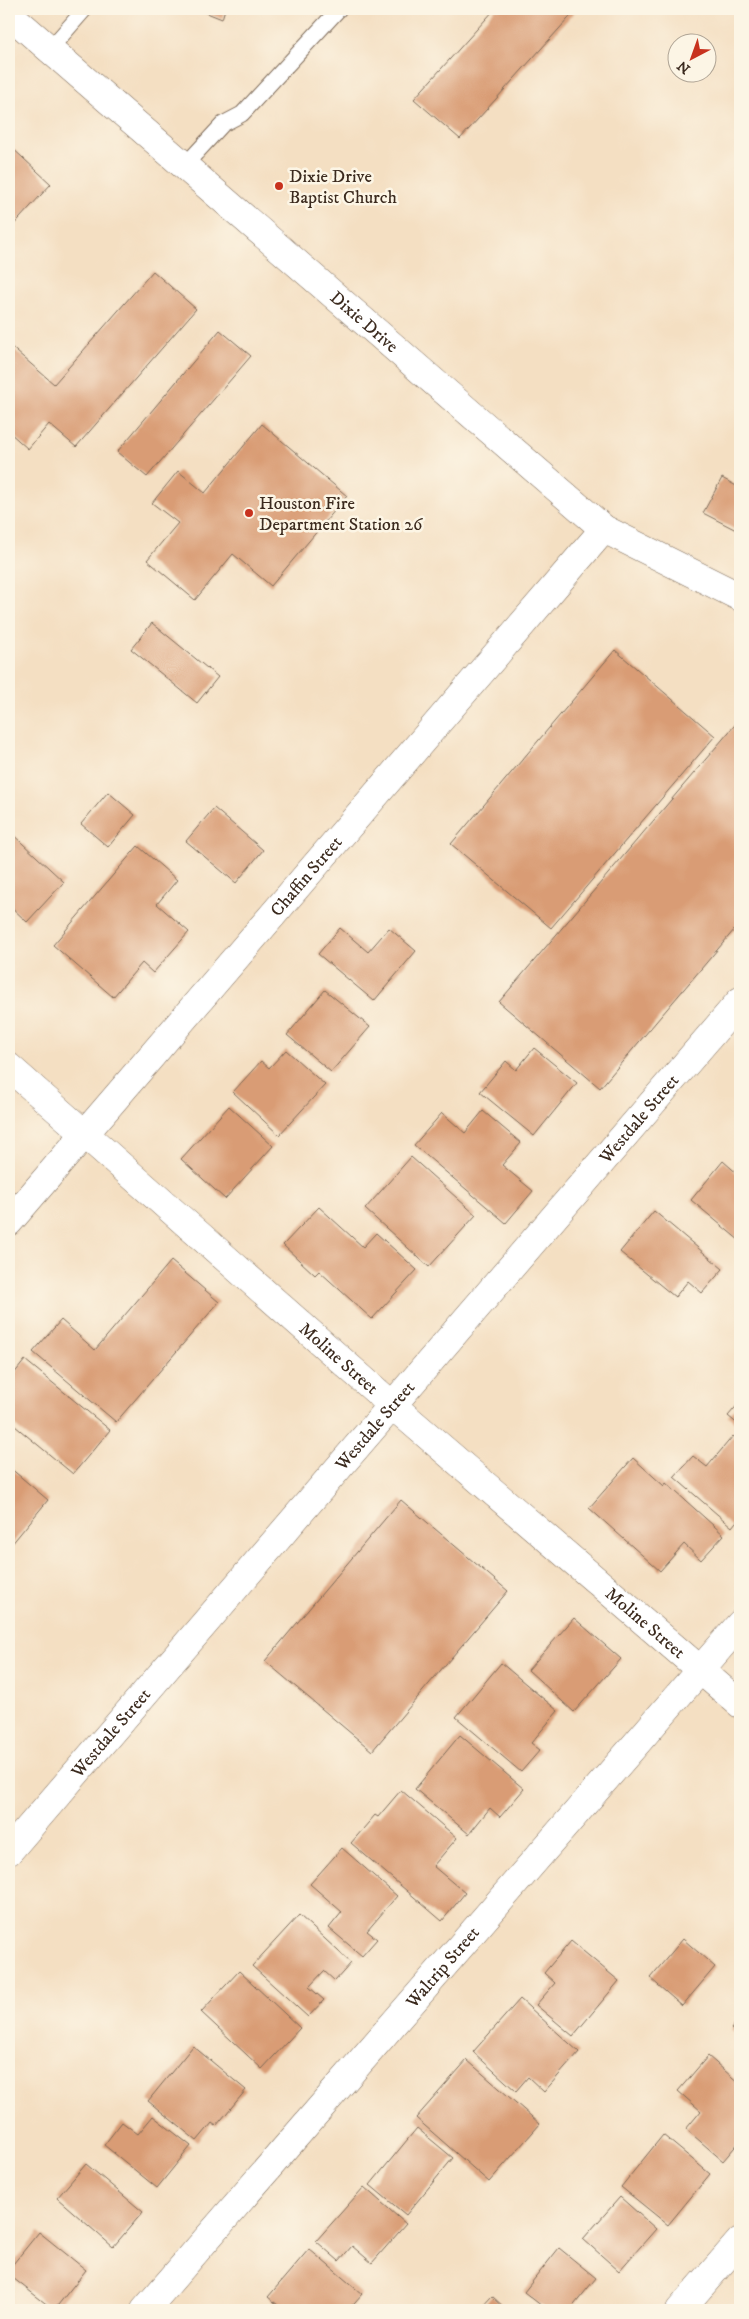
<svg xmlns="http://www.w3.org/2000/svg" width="749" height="2319" font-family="'IM FELL DW Pica',serif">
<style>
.building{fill:#d99c74}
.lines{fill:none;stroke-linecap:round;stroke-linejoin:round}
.service-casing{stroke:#7c6957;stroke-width:17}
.minor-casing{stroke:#7c6957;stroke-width:29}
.tertiary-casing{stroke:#7c6957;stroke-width:29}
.service{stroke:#fff;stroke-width:15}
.minor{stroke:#fff;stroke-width:28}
.tertiary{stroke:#fff;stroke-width:28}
.poi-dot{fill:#c8321e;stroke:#fcf5e5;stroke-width:2}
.labels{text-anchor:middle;stroke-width:5;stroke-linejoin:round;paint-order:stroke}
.poi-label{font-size:18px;fill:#3b2a1e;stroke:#fcf5e5;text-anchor:start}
.street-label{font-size:18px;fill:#3b2a1e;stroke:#fcf5e5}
</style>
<rect width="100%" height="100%" fill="#fcf5e5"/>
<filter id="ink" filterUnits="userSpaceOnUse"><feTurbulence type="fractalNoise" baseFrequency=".02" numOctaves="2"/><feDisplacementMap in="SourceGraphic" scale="10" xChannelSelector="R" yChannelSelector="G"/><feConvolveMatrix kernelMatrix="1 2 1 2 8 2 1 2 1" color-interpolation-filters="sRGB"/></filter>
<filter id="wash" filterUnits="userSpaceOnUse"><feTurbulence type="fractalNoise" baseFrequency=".0096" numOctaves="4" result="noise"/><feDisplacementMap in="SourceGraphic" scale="20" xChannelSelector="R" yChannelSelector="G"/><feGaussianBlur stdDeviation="1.12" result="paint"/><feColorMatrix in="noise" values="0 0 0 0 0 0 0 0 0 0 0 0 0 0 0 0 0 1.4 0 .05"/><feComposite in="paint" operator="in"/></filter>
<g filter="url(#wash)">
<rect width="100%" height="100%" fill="#f4dfc2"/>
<g id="blocks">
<g class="building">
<polygon points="197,9 225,9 222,19"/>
<polygon points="495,9 577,9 460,139 414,99"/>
<polygon points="9,145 51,184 9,230"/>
<polygon points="153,271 196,309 76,447 49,424 28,449 9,432 9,345 54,384"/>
<polygon points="220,330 251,356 147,477 117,452"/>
<polygon points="262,424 347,496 271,586 233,554 195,600 147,560 178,523 152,503 178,471 205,493"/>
<polygon points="722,478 740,488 740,532 703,513"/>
<polygon points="152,623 218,677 197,703 131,649"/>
<polygon points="615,650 715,736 551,928 451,844"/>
<polygon points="740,719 740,923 600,1088 499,1002"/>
<polygon points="108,792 135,815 108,847 81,824"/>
<polygon points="214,808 263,850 236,883 186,841"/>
<polygon points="9,831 64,882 27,922 9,905"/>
<polygon points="138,846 177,880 157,904 189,932 153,973 142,963 113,997 53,945"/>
<polygon points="340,928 368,952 389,928 416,951 374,1001 318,954"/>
<polygon points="325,990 370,1027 331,1072 287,1035"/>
<polygon points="534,1048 577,1083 534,1136 480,1092 506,1061 516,1070"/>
<polygon points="286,1050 325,1085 279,1135 233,1092 261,1061 269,1068"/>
<polygon points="229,1106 273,1146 225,1199 181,1159"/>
<polygon points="483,1111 521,1143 502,1165 533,1191 506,1223 414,1145 442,1113 465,1133"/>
<polygon points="411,1157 476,1215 429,1267 365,1209"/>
<polygon points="723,1161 740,1176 740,1241 691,1200"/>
<polygon points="319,1207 363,1247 376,1233 417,1270 372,1319 319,1271 315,1275 283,1245"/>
<polygon points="654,1211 723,1269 702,1293 688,1281 675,1297 620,1252"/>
<polygon points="171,1261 219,1302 116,1422 33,1352 61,1320 95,1350"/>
<polygon points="25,1360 110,1430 73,1474 9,1421 9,1380"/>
<polygon points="740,1402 740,1426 728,1416"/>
<polygon points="733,1436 740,1442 740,1517 732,1527 674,1477 693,1456 707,1467"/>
<polygon points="633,1458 664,1486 666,1483 724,1535 701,1560 684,1544 660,1571 589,1508"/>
<polygon points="9,1467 48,1500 11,1545 9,1543"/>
<polygon points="401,1500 508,1591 372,1751 265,1661"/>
<polygon points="574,1618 621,1659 574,1712 528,1670"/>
<polygon points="501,1663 558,1711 531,1743 540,1750 521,1772 456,1717"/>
<polygon points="460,1735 524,1789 500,1817 490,1808 469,1834 415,1789"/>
<polygon points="401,1790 457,1838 433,1866 465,1893 442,1921 351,1843 375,1815 378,1817"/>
<polygon points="342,1848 397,1896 367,1931 377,1939 362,1956 329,1928 342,1912 310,1884"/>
<polygon points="299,1915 351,1963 335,1981 324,1971 309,1987 324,2000 308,2017 252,1966"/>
<polygon points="683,1939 715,1967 682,2006 650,1978"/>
<polygon points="571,1941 619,1981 573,2036 536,2005 555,1983 544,1973"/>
<polygon points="239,1971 300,2028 262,2069 201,2012"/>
<polygon points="520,1999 579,2052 544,2092 528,2077 516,2091 473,2052"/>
<polygon points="740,2018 740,2037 731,2029"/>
<polygon points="193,2046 246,2090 216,2126 212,2123 197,2141 148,2101"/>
<polygon points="708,2056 740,2084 740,2141 723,2161 686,2129 701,2111 678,2091"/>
<polygon points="467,2060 540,2124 489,2182 416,2118"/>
<polygon points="153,2116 191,2146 157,2188 104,2145 122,2122 138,2134"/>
<polygon points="417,2128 453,2158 406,2215 370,2185"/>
<polygon points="663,2135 710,2174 668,2225 621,2187"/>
<polygon points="86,2164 143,2212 113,2247 57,2198"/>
<polygon points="364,2187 406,2224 372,2263 352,2246 339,2261 316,2241"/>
<polygon points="620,2197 656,2229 619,2271 583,2239"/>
<polygon points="39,2232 86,2270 54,2310 9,2275 9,2269"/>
<polygon points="559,2248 596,2278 570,2310 547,2310 524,2292"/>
<polygon points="309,2249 362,2294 348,2310 284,2310 268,2297"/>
<polygon points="492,2296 507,2310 479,2310"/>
</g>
</g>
</g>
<g filter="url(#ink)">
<use href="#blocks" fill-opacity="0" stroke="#7c6957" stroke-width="1"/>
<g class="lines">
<g class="service-casing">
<g id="service">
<polyline points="49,50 85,9"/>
<polyline points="185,165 223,124 242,114 339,9"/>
</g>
</g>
<g class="minor-casing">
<g id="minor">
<path id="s1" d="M9,1067L392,1405L740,1704"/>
<path id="s2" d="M9,1851L740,1001"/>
<path id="s3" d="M145,2310L740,1624"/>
<polyline points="680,2310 740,2241"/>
</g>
</g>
<g class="tertiary-casing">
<g id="tertiary">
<path id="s4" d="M9,14L604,529L740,597"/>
<path id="s5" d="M9,1222L604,529"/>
</g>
</g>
<use href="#service" class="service"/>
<use href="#minor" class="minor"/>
<use href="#tertiary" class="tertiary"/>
</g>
</g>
<g class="poi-dot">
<circle cx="279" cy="186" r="5"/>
<circle cx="249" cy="513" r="5"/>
</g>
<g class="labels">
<g class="poi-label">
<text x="289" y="182">Dixie Drive<tspan x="289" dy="21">Baptist Church</tspan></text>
<text x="259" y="509">Houston Fire<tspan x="259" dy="21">Department Station 26</tspan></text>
</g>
<g class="street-label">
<text dy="6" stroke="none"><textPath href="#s4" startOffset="470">Dixie Drive</textPath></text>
<text dy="6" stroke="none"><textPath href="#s5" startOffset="456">Chaffin Street</textPath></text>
<text dy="6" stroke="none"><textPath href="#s2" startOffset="966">Westdale Street</textPath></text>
<text dy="6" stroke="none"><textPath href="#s1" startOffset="440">Moline Street</textPath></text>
<text dy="6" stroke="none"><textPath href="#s2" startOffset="561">Westdale Street</textPath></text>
<text dy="6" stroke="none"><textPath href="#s1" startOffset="845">Moline Street</textPath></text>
<text dy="6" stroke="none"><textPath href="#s2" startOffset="156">Westdale Street</textPath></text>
<text dy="6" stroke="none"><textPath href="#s3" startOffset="454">Waltrip Street</textPath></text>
</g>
</g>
<rect width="749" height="2319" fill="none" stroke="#fcf5e5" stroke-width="30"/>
<g transform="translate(692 58) rotate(221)"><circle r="24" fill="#fcf5e5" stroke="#afa495"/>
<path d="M0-4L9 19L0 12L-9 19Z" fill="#c8321e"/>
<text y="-8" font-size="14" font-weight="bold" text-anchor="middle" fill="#3b2a1e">N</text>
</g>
</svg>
